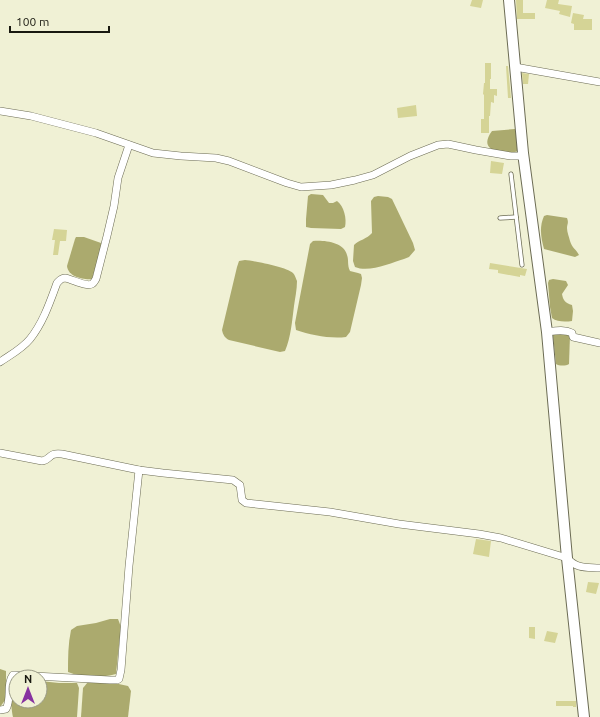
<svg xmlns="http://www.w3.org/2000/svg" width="600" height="717" font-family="Ubuntu,sans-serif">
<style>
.water{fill:#abaa6e}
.building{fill:#d5d496}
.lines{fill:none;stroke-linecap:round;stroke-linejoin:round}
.lane-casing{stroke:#6b6b53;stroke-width:5}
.street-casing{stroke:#6b6b53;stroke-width:8}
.secondary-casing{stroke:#6b6b53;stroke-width:12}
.lane{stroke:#fff;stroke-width:3.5}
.street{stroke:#fff;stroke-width:7}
.secondary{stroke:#fff;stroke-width:10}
</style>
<rect width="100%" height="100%" fill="#f0f1d5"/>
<g class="water">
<path d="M515,129L518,133V151C515,152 512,153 509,153C506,154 502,152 499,152C486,149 484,142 492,131Z"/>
<path d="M311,194L323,195L329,203H333L337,201C344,206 347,219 345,227L341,229L311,228L306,227V219L308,196Z"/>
<path d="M378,196L388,197L392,199L413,243L415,250L409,257L404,259C391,263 369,273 355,267L353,261L354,245C359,240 367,239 372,233L371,201L374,197Z"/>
<path d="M547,215L567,218C569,223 567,224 567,228C567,232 569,237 570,241C572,248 576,249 579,255L575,257L544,249C541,238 539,227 544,216Z"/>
<path d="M76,237H84L101,243L102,245L92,279C84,280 68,277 67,266L75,239Z"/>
<path d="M313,241C324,240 344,242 347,255C349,260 347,265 350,271L358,273L361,274L362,278L361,285L350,332L346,337C330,339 311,335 296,330L295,323L310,244Z"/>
<path d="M245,260C255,261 286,267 293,273C295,275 296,279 297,281C297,290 295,298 294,306C292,321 291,337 285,351L280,352L229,340C225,338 223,335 222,330L237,267L239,261Z"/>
<path d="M553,279L566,281L568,285L562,294C563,300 565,303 572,305L573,311L572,321C565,322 557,322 552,318L550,307L548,283L549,280Z"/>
<path d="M554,332L570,335L569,364C566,366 559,366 556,364L553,335Z"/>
<path d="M110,619H118L121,627L118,654L116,674C101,678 83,678 68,672C68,658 68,644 71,630L77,626L96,623Z"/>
<polygon points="0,669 6,671 6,699 0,707"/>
<path d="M15,678H16V701H40V681L59,683H77L79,688L77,717H13C11,707 9,686 15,678Z"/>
<polygon points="88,682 114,683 128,686 131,691 128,717 81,717 83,688"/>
</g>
<g class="building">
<polygon points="472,0 483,0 481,8 470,6"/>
<polygon points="516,0 523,0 523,13 535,13 535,19 517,19"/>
<polygon points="547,0 559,0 558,4 572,6 570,17 559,14 560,11 545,8"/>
<polygon points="573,13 584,15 583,19 592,19 592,30 574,30 574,24 571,23"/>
<polygon points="485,63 491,63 491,79 490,79 490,89 497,89 497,96 494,95 494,103 491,102 490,116 489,116 489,133 481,133 481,119 484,119 484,95 483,94 484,83 485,83"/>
<polygon points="506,66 508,66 511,98 508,98"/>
<polygon points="522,73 529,74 528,84 523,84"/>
<polygon points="416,105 417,116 398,118 397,108"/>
<polygon points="491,161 504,163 502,174 490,173"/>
<polygon points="54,229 67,230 66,241 60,241 58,255 53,255 55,240 52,240"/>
<polygon points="490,263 527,269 525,276 520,275 520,277 498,273 498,270 489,269"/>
<polygon points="476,539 491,541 489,557 473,554"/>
<polygon points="588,582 599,583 596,594 586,592"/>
<polygon points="529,627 535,627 535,639 529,638"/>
<polygon points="547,631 558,633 555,643 544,641"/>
<polygon points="556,701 576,701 576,707 573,707 573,706 556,706"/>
</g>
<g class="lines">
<g class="lane-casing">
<g id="lane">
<polyline points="511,174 522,265"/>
<polyline points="500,218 516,217"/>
</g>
</g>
<g class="street-casing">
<g id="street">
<polyline points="515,67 600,82"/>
<polyline points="0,111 31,116 96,133 153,153 181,156 216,158 229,161 287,183 301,187 331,185 355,180 373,175 410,156 438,145 448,144 476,150 511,156 519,156 523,153"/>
<path d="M547,332C555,331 564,329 572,333L573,337L600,343"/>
<path d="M0,362C10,355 22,349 30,339C43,323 50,302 57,283C60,280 61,278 65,278C72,279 86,287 92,284C94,283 95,280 96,279L107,236L114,206L118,178L129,145"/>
<path d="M0,453L42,461C51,460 48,452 62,454L139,470L163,473L233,480L240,485L242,500L246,503L330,512L399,524L479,534L501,538L567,558C577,569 586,567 600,568"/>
<path d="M0,710L6,709C12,699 6,684 13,675H15L110,680H117L119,679L121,670L129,566L139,470"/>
</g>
</g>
<g class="secondary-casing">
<polyline id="secondary" points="509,0 523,153 547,332 567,558 584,717"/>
</g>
<use href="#lane" class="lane"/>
<use href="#street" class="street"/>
<use href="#secondary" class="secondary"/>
</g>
<g transform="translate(28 689)"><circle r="19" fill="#f0f1d5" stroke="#9a9b86"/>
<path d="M0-3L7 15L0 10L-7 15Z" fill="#8732a0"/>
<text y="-6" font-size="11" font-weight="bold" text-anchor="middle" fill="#191910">N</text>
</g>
<path d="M10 26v6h99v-6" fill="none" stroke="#191910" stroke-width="2"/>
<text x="16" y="26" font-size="12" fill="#191910" stroke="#f0f1d5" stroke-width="3" paint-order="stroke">100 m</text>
</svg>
